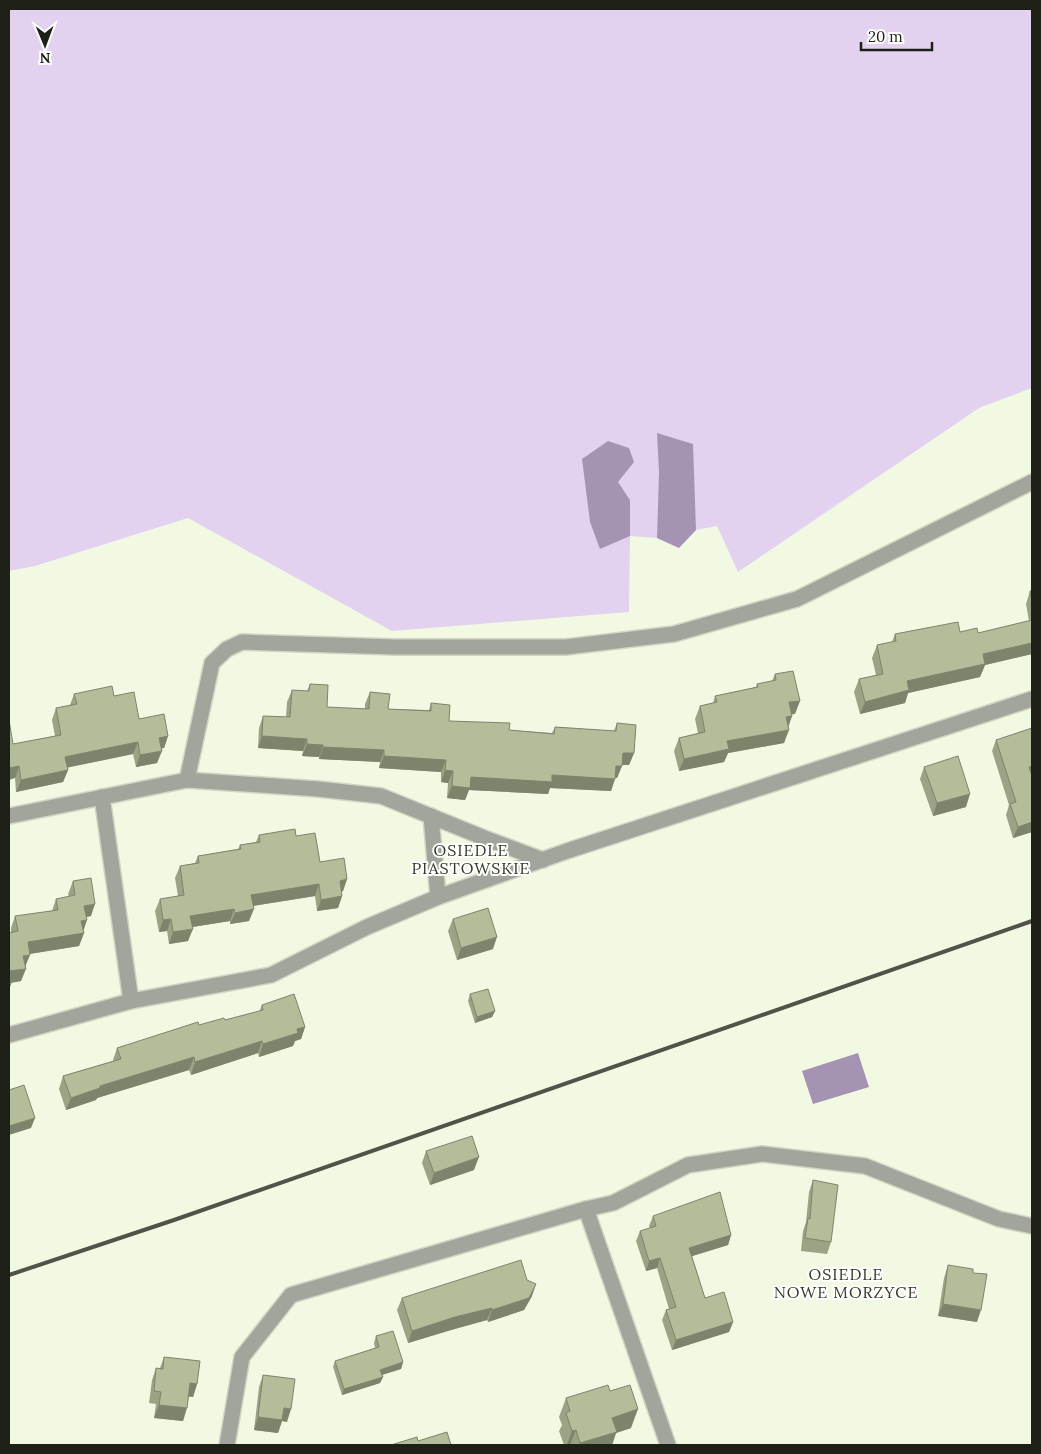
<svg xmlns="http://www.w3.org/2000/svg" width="1041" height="1454" font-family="Lora,serif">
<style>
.green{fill:#e2d2f0}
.water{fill:#a593b3}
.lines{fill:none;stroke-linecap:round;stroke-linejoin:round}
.minor-casing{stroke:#d0d6c3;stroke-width:18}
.minor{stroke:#a2a59c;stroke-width:15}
.rail{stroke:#505348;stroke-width:4}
.wall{fill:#9aa384}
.shaded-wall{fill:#7d846c}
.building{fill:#b3bd9a;stroke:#7d846c}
.labels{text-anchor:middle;stroke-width:4;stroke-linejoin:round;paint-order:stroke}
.neighbourhood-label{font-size:16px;letter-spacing:1px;fill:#343928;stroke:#fff}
</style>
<rect width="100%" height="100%" fill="#f2f9e3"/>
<polygon class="green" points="9,9 1032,9 1032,388 979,408 738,572 717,526 696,530 679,548 657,538 630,536 629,612 392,631 188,518 35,566 9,571"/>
<g class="water">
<polygon points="657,433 693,444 696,530 679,548 657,538 659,472"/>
<polygon points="608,441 629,448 634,462 618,482 630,500 630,536 600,549 590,522 582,459"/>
<polygon points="858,1053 869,1087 813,1104 802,1071"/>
</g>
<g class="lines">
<g class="minor-casing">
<g id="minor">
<polyline points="187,780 212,663 227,649 242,642 395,647 566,647 674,634 797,599 1032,482"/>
<polyline points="102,797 131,1001"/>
<polyline points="9,816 187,780 318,789 381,796 487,839 543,860"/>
<polyline points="431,816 438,897"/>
<polyline points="9,1035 131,1001 271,975 367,927 438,897 567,851 1032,699"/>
<polyline points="586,1209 613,1203 688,1165 762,1154 865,1166 999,1219 1032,1226"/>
<polyline points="227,1445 242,1357 291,1295 586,1209 668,1445"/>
</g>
</g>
<use href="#minor" class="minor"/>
<polyline class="rail" points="9,1275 174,1220 1032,921"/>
</g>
<g class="wall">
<polygon points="1030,591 1032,591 1032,654 985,665 980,677 908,693 905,703 860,714 854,692 859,679 876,675 872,658 877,645 892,642 895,634 960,632 978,633 1029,621 1026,604"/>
<polygon points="775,674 795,714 792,714 792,716 788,726 784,743 728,753 724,762 679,771 674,751 679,738 698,733 695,719 700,706 713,703 715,696 756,687 757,684 772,681"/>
<polygon points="310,684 327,707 365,709 365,704 370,692 388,709 429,710 431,703 449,721 509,730 552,733 555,727 614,731 617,723 634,753 629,765 622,765 617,778 615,778 611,791 550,788 548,794 469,790 465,800 447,798 448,783 441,782 441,772 379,768 380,762 319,759 319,757 302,756 303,751 258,748 259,728 263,716 286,717 287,702 292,690 307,691"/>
<polygon points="74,694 114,696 139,719 168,736 164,748 161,748 157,763 136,767 133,754 99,761 67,767 68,770 63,782 16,792 15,778 13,744 55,736 52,720 56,708 70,705"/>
<polygon points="1032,728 1032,832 1013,838 1006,815 1009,805 992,751 996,740"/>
<polygon points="924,767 966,807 933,816 920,779"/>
<polygon points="259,835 296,836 320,862 347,879 343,891 341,892 342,896 338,908 317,911 315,896 253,906 249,921 230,924 230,921 192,927 188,941 169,944 167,931 159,932 155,911 160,899 178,896 175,878 180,866 195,863 198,856 238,849 240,845 256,842"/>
<polygon points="73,881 91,916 87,917 83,931 84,933 79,946 29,954 21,981 11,983 11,928 15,916 52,911 56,899 69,897 68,894"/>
<polygon points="453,919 493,949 457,960 448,931"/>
<polygon points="470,994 495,1011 492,1017 475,1023 468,1001"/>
<polygon points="262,1005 305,1027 301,1039 295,1041 293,1046 259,1057 258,1053 191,1075 189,1070 97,1098 96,1100 66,1110 59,1089 63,1076 113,1061 113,1060 117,1048 199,1025 225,1020 259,1012"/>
<polygon points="426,1151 474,1170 430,1185 422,1163"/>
<polygon points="813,1180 831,1242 827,1254 801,1251 803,1231 806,1222 809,1192"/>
<polygon points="653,1216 731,1235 728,1245 692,1256 705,1298 733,1322 729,1332 672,1350 662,1320 666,1310 669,1309 657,1268 646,1271 636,1241 640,1231 650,1228 649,1226"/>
<polygon points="948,1265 977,1322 938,1316 944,1278"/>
<polygon points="532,1296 524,1310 488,1322 487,1320 451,1330 408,1343 397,1310 402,1298"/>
<polygon points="376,1336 403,1362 401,1369 382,1375 383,1377 380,1383 342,1395 333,1367 335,1361 375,1348 374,1343"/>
<polygon points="164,1357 197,1384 193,1397 189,1396 183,1421 154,1418 156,1404 149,1403 152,1380 156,1368 160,1368"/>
<polygon points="263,1375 287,1422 282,1421 278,1433 254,1430 259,1387"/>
<polygon points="610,1391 631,1428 616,1433 612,1445 564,1445 559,1431 562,1425 559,1417 566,1398"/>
</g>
<g class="shaded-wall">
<polygon points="1032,643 1032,654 985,665 980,677 908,693 905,703 860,714 865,702 907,681 983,654"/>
<polygon points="800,701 795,714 785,715 789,702"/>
<polygon points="792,716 788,728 786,717"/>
<polygon points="789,730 784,743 728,753 724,762 679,771 684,759 727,741"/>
<polygon points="168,736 164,748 155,750 159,738"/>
<polygon points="262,736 307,739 303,751 258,748"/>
<polygon points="138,742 133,754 61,769 65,757"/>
<polygon points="307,744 323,745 319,757 302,756"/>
<polygon points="323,747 384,750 380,762 319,759"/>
<polygon points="162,751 157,763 136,767 140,755"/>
<polygon points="623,753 634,753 629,765 618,765"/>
<polygon points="384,756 446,760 441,772 379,768"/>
<polygon points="19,766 15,778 9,780 9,768"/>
<polygon points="616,766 622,766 617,778 611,778"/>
<polygon points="1032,766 1032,776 1029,767"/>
<polygon points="68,770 63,782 16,792 21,780"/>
<polygon points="445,770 453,771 448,783 441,782"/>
<polygon points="552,775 615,779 611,791 550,788 548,794 469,790 465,800 447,798 452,786 471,777"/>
<polygon points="970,794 966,807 933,816 937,803"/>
<polygon points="1032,822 1032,832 1013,838 1018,827"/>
<polygon points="347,879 343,891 335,893 340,881"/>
<polygon points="319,884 315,896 247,907 251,895"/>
<polygon points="342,896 338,908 317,911 321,900"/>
<polygon points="95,904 91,916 80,918 84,906"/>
<polygon points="234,909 230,921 186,928 190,916"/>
<polygon points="254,909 249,921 230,924 235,913"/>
<polygon points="171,919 167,931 159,932 163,920"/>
<polygon points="87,920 83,932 81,921"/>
<polygon points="193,929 188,941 169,944 173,932"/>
<polygon points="84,933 79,946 23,955 28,942"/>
<polygon points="497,937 493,949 457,960 461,948"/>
<polygon points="30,955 25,967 23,956"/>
<polygon points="26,969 21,981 9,983 9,971"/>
<polygon points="11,984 9,991 9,985"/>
<polygon points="495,1011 492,1017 475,1023 477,1017"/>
<polygon points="305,1027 301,1039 295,1041 293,1046 259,1057 263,1044 297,1029"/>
<polygon points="262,1041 258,1053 191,1075 195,1062"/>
<polygon points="194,1057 189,1070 97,1098 96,1100 66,1110 71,1098 100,1086"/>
<polygon points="35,1118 31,1128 9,1135 9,1126"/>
<polygon points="479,1157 474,1170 430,1185 434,1173"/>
<polygon points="731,1235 728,1245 686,1258 689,1248"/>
<polygon points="660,1258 657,1268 646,1271 649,1261"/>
<polygon points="536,1284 532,1296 524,1310 488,1322 492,1310"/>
<polygon points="943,1304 981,1310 977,1322 938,1316"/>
<polygon points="492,1308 487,1320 451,1330 408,1343 412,1331 455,1317"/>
<polygon points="733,1322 729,1332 672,1350 676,1340"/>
<polygon points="403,1362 401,1369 378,1376 380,1370"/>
<polygon points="383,1377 380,1383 342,1395 344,1389"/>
<polygon points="190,1383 197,1384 193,1397 185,1396"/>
<polygon points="159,1405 187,1408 183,1421 154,1418"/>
<polygon points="284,1408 291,1409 287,1422 282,1421 278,1433 254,1430 258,1417"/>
<polygon points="638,1409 631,1428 616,1433 612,1445 580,1445 580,1443 612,1418"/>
<polygon points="576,1430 570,1445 567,1445 572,1431"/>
</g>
<g class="building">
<polygon points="1030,591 1032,591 1032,601"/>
<polygon points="1032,620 1032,643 983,654 985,664 907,681 909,690 865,702 859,679 883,674 877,645 896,641 895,634 958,622 960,632 977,628 978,633"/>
<polygon points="793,671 800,701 789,702 792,716 786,717 789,730 727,741 729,749 684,759 679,738 705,732 700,706 717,702 715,696 758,687 757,684 776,680 775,674"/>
<polygon points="310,684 328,685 327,707 369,709 370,692 390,694 388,709 431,711 431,703 450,705 449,721 510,723 509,730 554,734 555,727 616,731 617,723 636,725 634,753 623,753 622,766 616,766 615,779 552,775 552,782 471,777 470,788 452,786 453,771 445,770 446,760 384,756 384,750 323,747 323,745 307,744 307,739 262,736 263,716 290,717 292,690 309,691"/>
<polygon points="112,686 114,696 134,692 139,719 164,714 168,736 159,738 162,751 140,755 138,742 103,749 65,757 68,770 21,780 19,766 9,768 9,720 13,744 61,735 56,708 77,704 74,694"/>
<polygon points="1032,728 1032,766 1029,767 1032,776 1032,822 1018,827 1010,804 1016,802 996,740"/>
<polygon points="958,756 970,794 937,803 924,767"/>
<polygon points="295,829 296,836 315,833 320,862 344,858 347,879 340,881 342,896 321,900 319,884 251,895 254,909 235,913 234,909 190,916 193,929 173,932 171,919 163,920 160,899 184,895 180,866 199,863 198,856 241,849 240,845 260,842 259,835"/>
<polygon points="91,878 95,904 84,906 87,920 81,921 84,933 28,942 30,955 23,956 26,969 9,971 11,984 9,985 9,933 18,931 15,916 58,910 56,899 75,895 73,881"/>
<polygon points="488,908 497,937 461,948 453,919"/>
<polygon points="488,989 495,1011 477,1017 470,994"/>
<polygon points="294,994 305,1027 297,1029 298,1033 263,1044 262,1041 195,1062 194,1057 100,1086 100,1088 71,1098 63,1076 121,1059 117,1048 198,1022 199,1025 224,1018 225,1020 263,1010 262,1005"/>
<polygon points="24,1085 35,1118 9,1126 9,1090"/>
<polygon points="472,1136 479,1157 434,1173 426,1151"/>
<polygon points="813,1180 838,1185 831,1242 805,1238 808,1218 810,1219"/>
<polygon points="720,1192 731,1235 689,1248 705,1298 724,1292 733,1322 676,1340 666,1310 676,1307 660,1258 649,1261 640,1231 656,1226 653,1216"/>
<polygon points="521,1260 527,1280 536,1284 529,1298 492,1310 492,1308 455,1317 412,1331 402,1298"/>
<polygon points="948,1265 973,1269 973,1273 987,1274 981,1310 943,1304"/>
<polygon points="393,1331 403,1362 380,1370 383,1377 344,1389 335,1361 379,1347 376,1336"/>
<polygon points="164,1357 200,1361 197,1384 190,1383 187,1408 159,1405 161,1392 154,1391 156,1368 163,1369"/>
<polygon points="263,1375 295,1379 291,1409 284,1408 282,1420 258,1417"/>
<polygon points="608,1385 610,1391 630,1385 638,1409 612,1418 617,1432 580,1443 576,1430 572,1431 566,1413 570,1411 566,1398"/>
<polygon points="447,1432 451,1445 391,1445 417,1437 418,1441"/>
</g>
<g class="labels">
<g class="neighbourhood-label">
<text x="471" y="856">OSIEDLE<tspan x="471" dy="18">PIASTOWSKIE</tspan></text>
<text x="846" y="1280">OSIEDLE<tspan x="846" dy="18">NOWE MORZYCE</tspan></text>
</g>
</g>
<rect width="1041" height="1454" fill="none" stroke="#1e2018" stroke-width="20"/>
<g transform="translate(45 45) rotate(179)" stroke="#ffffff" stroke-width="4" paint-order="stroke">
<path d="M0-4L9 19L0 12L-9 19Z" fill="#1e2018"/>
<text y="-8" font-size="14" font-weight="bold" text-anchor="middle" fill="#1e2018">N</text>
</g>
<path d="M861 42v8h71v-8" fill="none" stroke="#1e2018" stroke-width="2.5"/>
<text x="868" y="42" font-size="15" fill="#1e2018" stroke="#ffffff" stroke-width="4" paint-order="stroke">20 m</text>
</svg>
